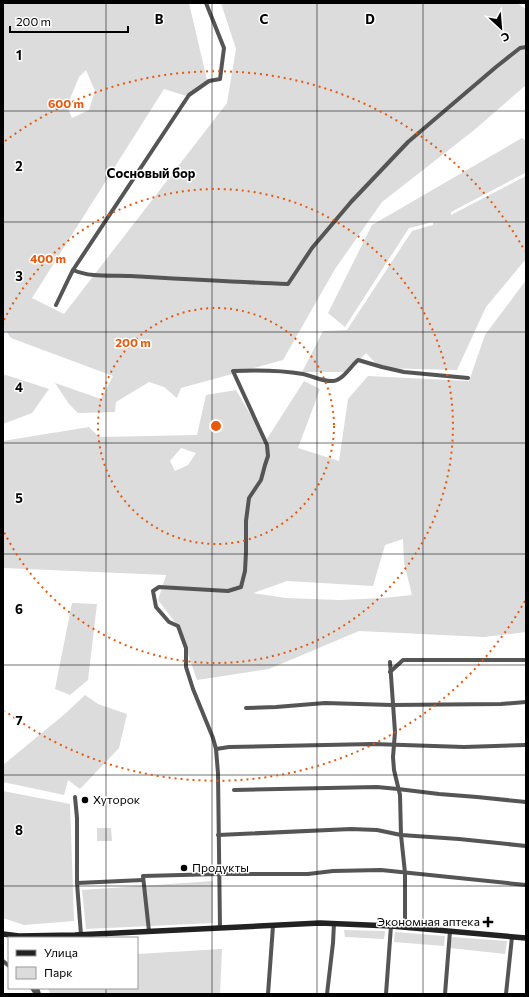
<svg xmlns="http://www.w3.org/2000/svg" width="529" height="997" font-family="Commissioner,sans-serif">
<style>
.green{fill:#dcdcdc;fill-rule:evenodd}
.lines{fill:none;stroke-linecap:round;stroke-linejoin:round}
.minor{stroke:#555;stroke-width:4}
.secondary{stroke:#222;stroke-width:5.5}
.grid{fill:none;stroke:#000;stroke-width:1;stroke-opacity:0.55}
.ring{fill:none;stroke:#e8590c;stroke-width:2;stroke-dasharray:2 4}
.poi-dot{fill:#000;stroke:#fff;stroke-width:1.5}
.labels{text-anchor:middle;stroke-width:3;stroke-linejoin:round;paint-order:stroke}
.poi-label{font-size:12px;fill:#000;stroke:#fff;text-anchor:start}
.neighbourhood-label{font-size:13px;font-weight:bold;fill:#000;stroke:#fff}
.grid-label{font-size:13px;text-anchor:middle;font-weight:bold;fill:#000;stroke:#fff;stroke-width:3;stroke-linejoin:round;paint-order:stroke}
.centre{fill:#e8590c;stroke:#fff;stroke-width:2}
.ring-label{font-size:12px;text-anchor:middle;font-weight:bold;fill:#e8590c;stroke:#fff;stroke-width:3;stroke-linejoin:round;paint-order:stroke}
</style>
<rect width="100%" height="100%" fill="#fff"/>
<g class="green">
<path d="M3,3H189L207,80L186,96L164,89L32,298L64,314L227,103L236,49L221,3H517L526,9V85L473,131L382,202L335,269L283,360L181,388L177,398L164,387L149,382L116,402L115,412L78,413L69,404L55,383L101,399L113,376L11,338L6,331L3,336ZM86,70L95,91L89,110L72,118L67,106L79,77Z"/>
<polygon points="522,138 526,141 526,170 525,173 451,212 451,215 526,176 526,259 486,307 457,370 380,368 366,353 348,372 302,372 323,331 347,330 412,231 429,226 433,225 433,222 409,228 345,327 328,313 372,225"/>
<path d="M526,280V632L484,637L359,631L269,669L197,680L178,626L158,600L166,575L3,568V441L89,427L99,437L197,435L206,395L236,390L263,436L265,442L304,381L320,389L298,448L339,461L348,399L368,376L469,381L485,335ZM181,448L196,453L188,465L175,471L170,461ZM403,539L404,563L412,595L384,598L339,600L286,598L253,593L287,581L373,586L385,545Z"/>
<polygon points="3,374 49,389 32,413 3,424"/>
<polygon points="72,603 97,604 88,680 70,695 55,689"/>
<polygon points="85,695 98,704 127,714 119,748 80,789 68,780 64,795 3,782 3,765 66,713"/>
<polygon points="3,791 70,804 74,921 24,925 3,918"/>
<polygon points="97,828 111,828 112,841 97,841"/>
<polygon points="213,881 213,923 86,929 82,890"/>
<polygon points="344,930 385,931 384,939 345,937"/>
<polygon points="395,932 445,936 444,946 394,942"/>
<polygon points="452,937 507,941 505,954 450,948"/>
<polygon points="222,949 220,994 50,994 48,988 137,988 137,954"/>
</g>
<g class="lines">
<g class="minor">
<path d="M73,270C91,278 112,275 131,276C184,279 236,282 288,284L312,248L351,202L408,142L496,67L520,48L526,47"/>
<polyline points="56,305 68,280 73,270 189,95 209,81 220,79 224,48 206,3"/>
<polyline points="390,662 395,732 393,757 394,770 400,795 401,835 405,873 405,927"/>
<polyline points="390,672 403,660 526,660"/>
<polyline points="246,708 276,707 325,703 392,705 501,704 526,702"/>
<polyline points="216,749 229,747 373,744 464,747 526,745"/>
<polyline points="234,790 377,787 398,789 439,794 477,797 526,802"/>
<polyline points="75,797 77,818 77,883 81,935"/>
<polyline points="218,835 351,829 377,830 401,835 459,839 526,846"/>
<polyline points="77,883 143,880"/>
<path d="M220,928L218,773L216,749L213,738L193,689L186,667V648L178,626L169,622L156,607L153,591L159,587L228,591L241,587L245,571L246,552V521L249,498L261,480L265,465L268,456L267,445L233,371C256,370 280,370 303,374C313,376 323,382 333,381C343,380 351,366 358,360L382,367L404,372L468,378"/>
<polyline points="149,931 143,876 219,874 308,874 333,871 381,870 526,885"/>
<polyline points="3,961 9,966"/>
<polyline points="32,988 36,994"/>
<polyline points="37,988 39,994"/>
<polyline points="268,994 273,926"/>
<polyline points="327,994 333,943 334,923"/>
<polyline points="386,994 391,926"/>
<polyline points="445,994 450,931"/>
<polyline points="506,994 512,937"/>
</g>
<polyline class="secondary" points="3,934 19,936 75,935 320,923 391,926 526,938"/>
</g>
<path class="grid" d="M106,3V938M212,3V994M317,3V994M423,3V994M3,111H526M3,222H526M3,332H526M3,443H526M3,554H526M3,665H526M3,775H526M3,886H526M106,988V994"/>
<g class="ring">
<circle cx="216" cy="426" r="118"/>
<path d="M4 320A237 237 0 1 1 4 532"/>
<path d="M525 601A355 355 0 0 1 5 711M5 141A355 355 0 0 1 525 251"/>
</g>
<g class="poi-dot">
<circle cx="85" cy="800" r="4"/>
<circle cx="184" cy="868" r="4"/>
<path d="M486 916h4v4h4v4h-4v4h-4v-4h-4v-4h4z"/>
</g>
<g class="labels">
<g class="poi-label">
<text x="93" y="804">Хуторок</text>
<text x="192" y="872">Продукты</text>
<text x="480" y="926" text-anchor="end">Экономная аптека</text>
</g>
<g class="neighbourhood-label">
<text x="151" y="178">Сосновый бор</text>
</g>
</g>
<g class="grid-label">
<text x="159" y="24">B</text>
<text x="264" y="24">C</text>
<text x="370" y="24">D</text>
<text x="19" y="60">1</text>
<text x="19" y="171">2</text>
<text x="19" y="281">3</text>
<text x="19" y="392">4</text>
<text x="19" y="503">5</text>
<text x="19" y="614">6</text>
<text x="19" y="725">7</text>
<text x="19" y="835">8</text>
</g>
<circle cx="216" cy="426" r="6" class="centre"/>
<g class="ring-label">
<text x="66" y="108">600 m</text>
<text x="48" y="263">400 m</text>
<text x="133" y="347">200 m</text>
</g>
<rect width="529" height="997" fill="none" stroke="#000000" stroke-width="8"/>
<rect x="8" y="937" width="130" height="52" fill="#ffffff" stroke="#999999"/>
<rect x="16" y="950" width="20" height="6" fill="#222222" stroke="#999999"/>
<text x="44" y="957" font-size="12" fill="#000000">Улица</text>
<rect x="16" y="967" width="20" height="12" fill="#dcdcdc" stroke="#999999"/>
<text x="44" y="977" font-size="12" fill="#000000">Парк</text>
<g transform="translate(501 28) rotate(154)" stroke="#ffffff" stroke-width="3" paint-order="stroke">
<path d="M0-3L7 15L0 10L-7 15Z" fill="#000000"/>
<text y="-6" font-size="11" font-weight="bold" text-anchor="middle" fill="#000000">С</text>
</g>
<path d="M10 26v6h118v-6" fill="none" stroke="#000000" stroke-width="2"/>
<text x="16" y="26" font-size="12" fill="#000000" stroke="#ffffff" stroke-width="3" paint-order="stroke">200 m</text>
</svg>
